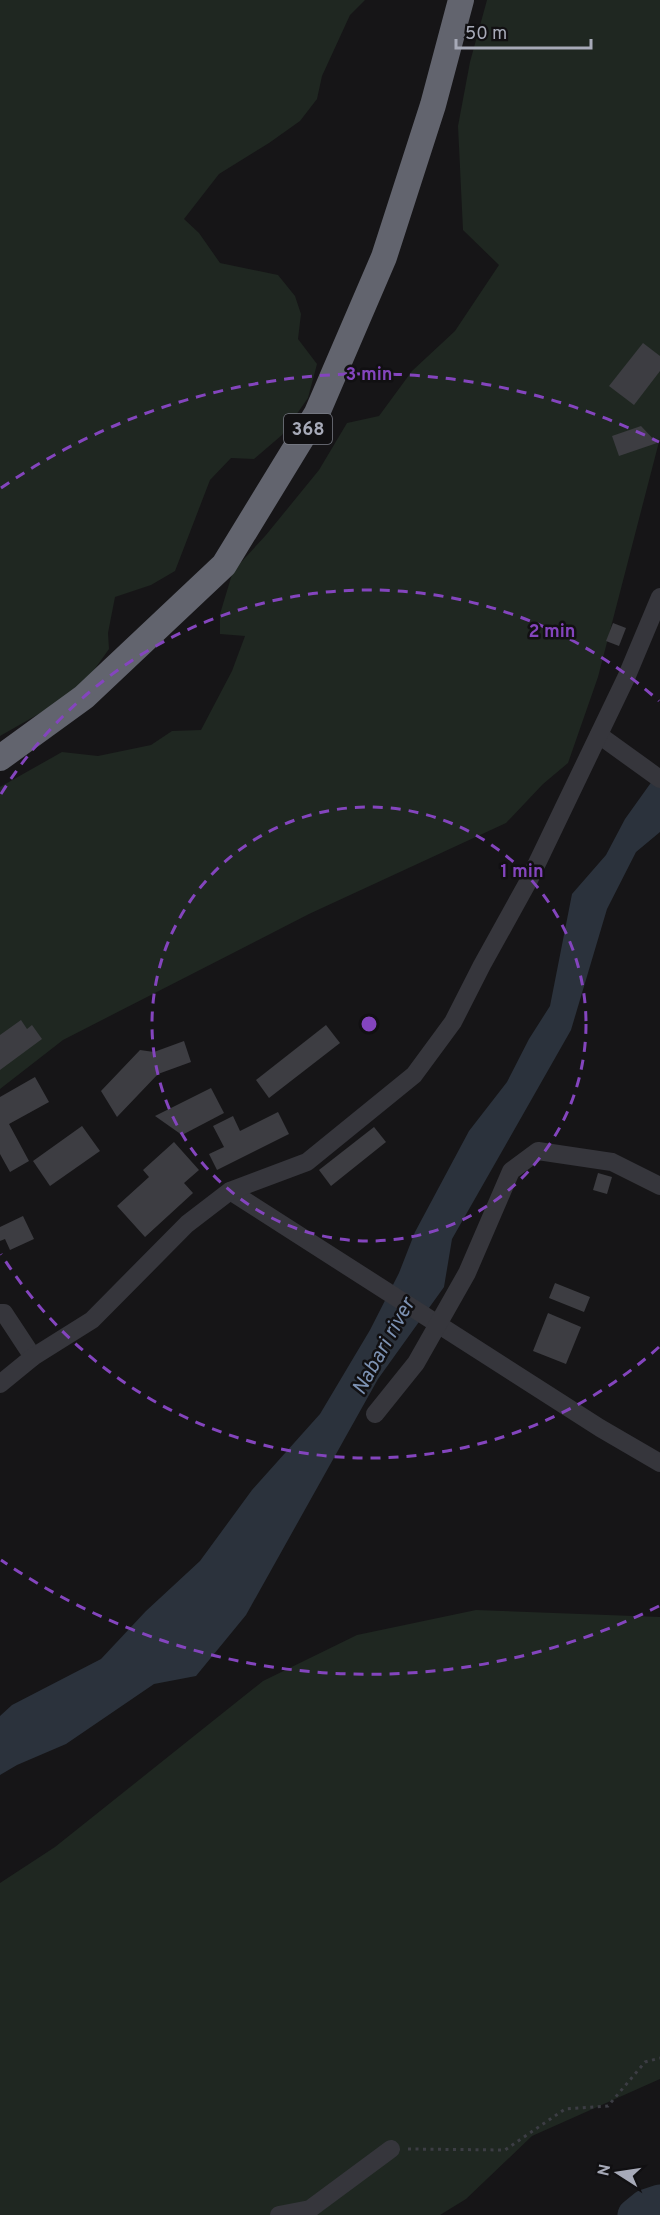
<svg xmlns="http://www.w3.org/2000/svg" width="660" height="2215" font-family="Overpass,sans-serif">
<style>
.green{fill:#1f2721}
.water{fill:#2b323c}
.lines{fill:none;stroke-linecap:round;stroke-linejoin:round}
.river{stroke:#2b323c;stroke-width:33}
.building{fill:#3d3d42}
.path{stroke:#3c3d44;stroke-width:3;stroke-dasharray:3 4.5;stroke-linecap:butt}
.minor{stroke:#36363c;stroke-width:18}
.highway{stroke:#62646e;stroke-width:26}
.ring{fill:none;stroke:#8445be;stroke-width:3;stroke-dasharray:10 8}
.labels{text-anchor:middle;stroke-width:5;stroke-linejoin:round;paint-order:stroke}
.shield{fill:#111012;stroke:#7a7c86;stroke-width:1.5}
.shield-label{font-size:18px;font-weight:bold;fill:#a7aab8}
.water-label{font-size:21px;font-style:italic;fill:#7d92b3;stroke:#111012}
.centre{fill:#8445be;stroke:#111012;stroke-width:3}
.ring-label{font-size:18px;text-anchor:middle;font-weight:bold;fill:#8445be;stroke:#111012;stroke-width:5;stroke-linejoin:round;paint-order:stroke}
</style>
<rect width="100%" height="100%" fill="#161517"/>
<g class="green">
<polygon points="0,0 365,0 350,15 322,76 317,99 300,121 269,143 219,174 184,219 199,233 220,263 278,275 295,296 301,314 298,339 317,364 308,398 282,435 254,459 231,458 210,480 175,571 151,585 115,597 108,633 109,649 79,691 0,736"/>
<polygon points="487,0 660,0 660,438 598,677 568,763 543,784 506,823 309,914 63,1040 0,1089 0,787 62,752 98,756 151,745 172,731 201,730 232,671 245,636 220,634 220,614 233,571 266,535 319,470 347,423 379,416 412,371 455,331 499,265 463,230 458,126 470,62"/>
<polygon points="476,1610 660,1617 660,2079 532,2136 466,2199 440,2215 0,2215 0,1883 55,1847 263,1681 357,1635"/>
</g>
<polygon class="water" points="660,770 660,832 636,852 607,909 571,1030 452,1239 444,1287 378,1379 246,1615 196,1676 154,1684 66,1744 17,1765 0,1775 0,1716 12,1705 101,1659 146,1611 200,1561 252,1490 320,1414 370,1330 399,1273 415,1232 469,1131 507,1082 529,1039 550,1006 572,894 606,855 625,819"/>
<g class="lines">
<polyline class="river" points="634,2215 645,2206 660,2201"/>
</g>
<g class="building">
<polygon points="643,343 660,356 660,371 634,405 609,386"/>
<polygon points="641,426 657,443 619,456 612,436"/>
<polygon points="613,623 626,628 619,646 606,641"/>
<polygon points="21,1020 27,1029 32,1025 42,1039 0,1070 0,1035"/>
<polygon points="326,1025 340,1043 269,1098 256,1080"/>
<polygon points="184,1041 191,1062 158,1074 117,1117 101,1091 140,1050 154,1052"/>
<polygon points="35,1077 49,1102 9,1124 29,1161 10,1172 0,1154 0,1097"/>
<polygon points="211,1088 224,1113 182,1135 155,1116"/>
<polygon points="278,1112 289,1134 217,1170 209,1154 224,1147 213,1126 233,1116 240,1131"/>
<polygon points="82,1126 100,1151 50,1186 33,1161"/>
<polygon points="374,1127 386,1142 331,1186 319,1170"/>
<polygon points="174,1142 199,1170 184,1183 193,1193 145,1237 117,1206 149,1177 143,1170"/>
<polygon points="598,1173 612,1177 607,1194 593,1190"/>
<polygon points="23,1216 34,1239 10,1250 5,1239 0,1241 0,1227"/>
<polygon points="555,1283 590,1297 584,1312 549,1298"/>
<polygon points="548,1313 581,1327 566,1364 533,1351"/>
</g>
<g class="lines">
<polyline class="path" points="408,2149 505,2150 565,2109 608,2106 645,2062 660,2058"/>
<g class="minor">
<polyline points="599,735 660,779"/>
<polyline points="230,1191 600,1428 660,1463"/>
<polyline points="0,1313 4,1313 33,1357"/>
<polyline points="0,1384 33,1357 92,1320 187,1224 230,1191 307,1162 414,1075 453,1022 482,965 528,882 626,678 660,597"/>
<polyline points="375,1414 416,1363 467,1273 511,1171 538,1151 612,1162 660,1186"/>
<polyline points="279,2215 310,2209 391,2149"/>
</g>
<polyline class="highway" points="0,758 84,697 224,565 317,413 384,257 433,105 461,0"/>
</g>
<g class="ring">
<circle cx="369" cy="1024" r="217"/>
<path d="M659 1347A434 434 0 0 1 1 1254M1 794A434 434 0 0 1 659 701"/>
<path d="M659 1606A650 650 0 0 1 1 1560M1 488A650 650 0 0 1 659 442"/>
</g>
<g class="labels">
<rect class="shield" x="284" y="414" width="48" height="30" rx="4.5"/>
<g class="shield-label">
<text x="308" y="435">368</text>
</g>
<g class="water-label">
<text transform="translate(383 1346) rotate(-61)" y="7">Nabari river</text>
</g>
</g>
<circle cx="369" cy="1024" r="9" class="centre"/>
<g class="ring-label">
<text x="369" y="380">3 min</text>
<text x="552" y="637">2 min</text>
<text x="522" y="877">1 min</text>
</g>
<g transform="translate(618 2173) rotate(282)" stroke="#111012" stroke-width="4.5" paint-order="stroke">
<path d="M0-4.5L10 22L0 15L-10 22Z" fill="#a7aab8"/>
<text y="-9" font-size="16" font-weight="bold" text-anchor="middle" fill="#a7aab8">N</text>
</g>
<path d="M456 39v9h135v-9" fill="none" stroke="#a7aab8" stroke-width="3"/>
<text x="465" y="39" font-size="18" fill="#a7aab8" stroke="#111012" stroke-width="4.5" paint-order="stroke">50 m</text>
</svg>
